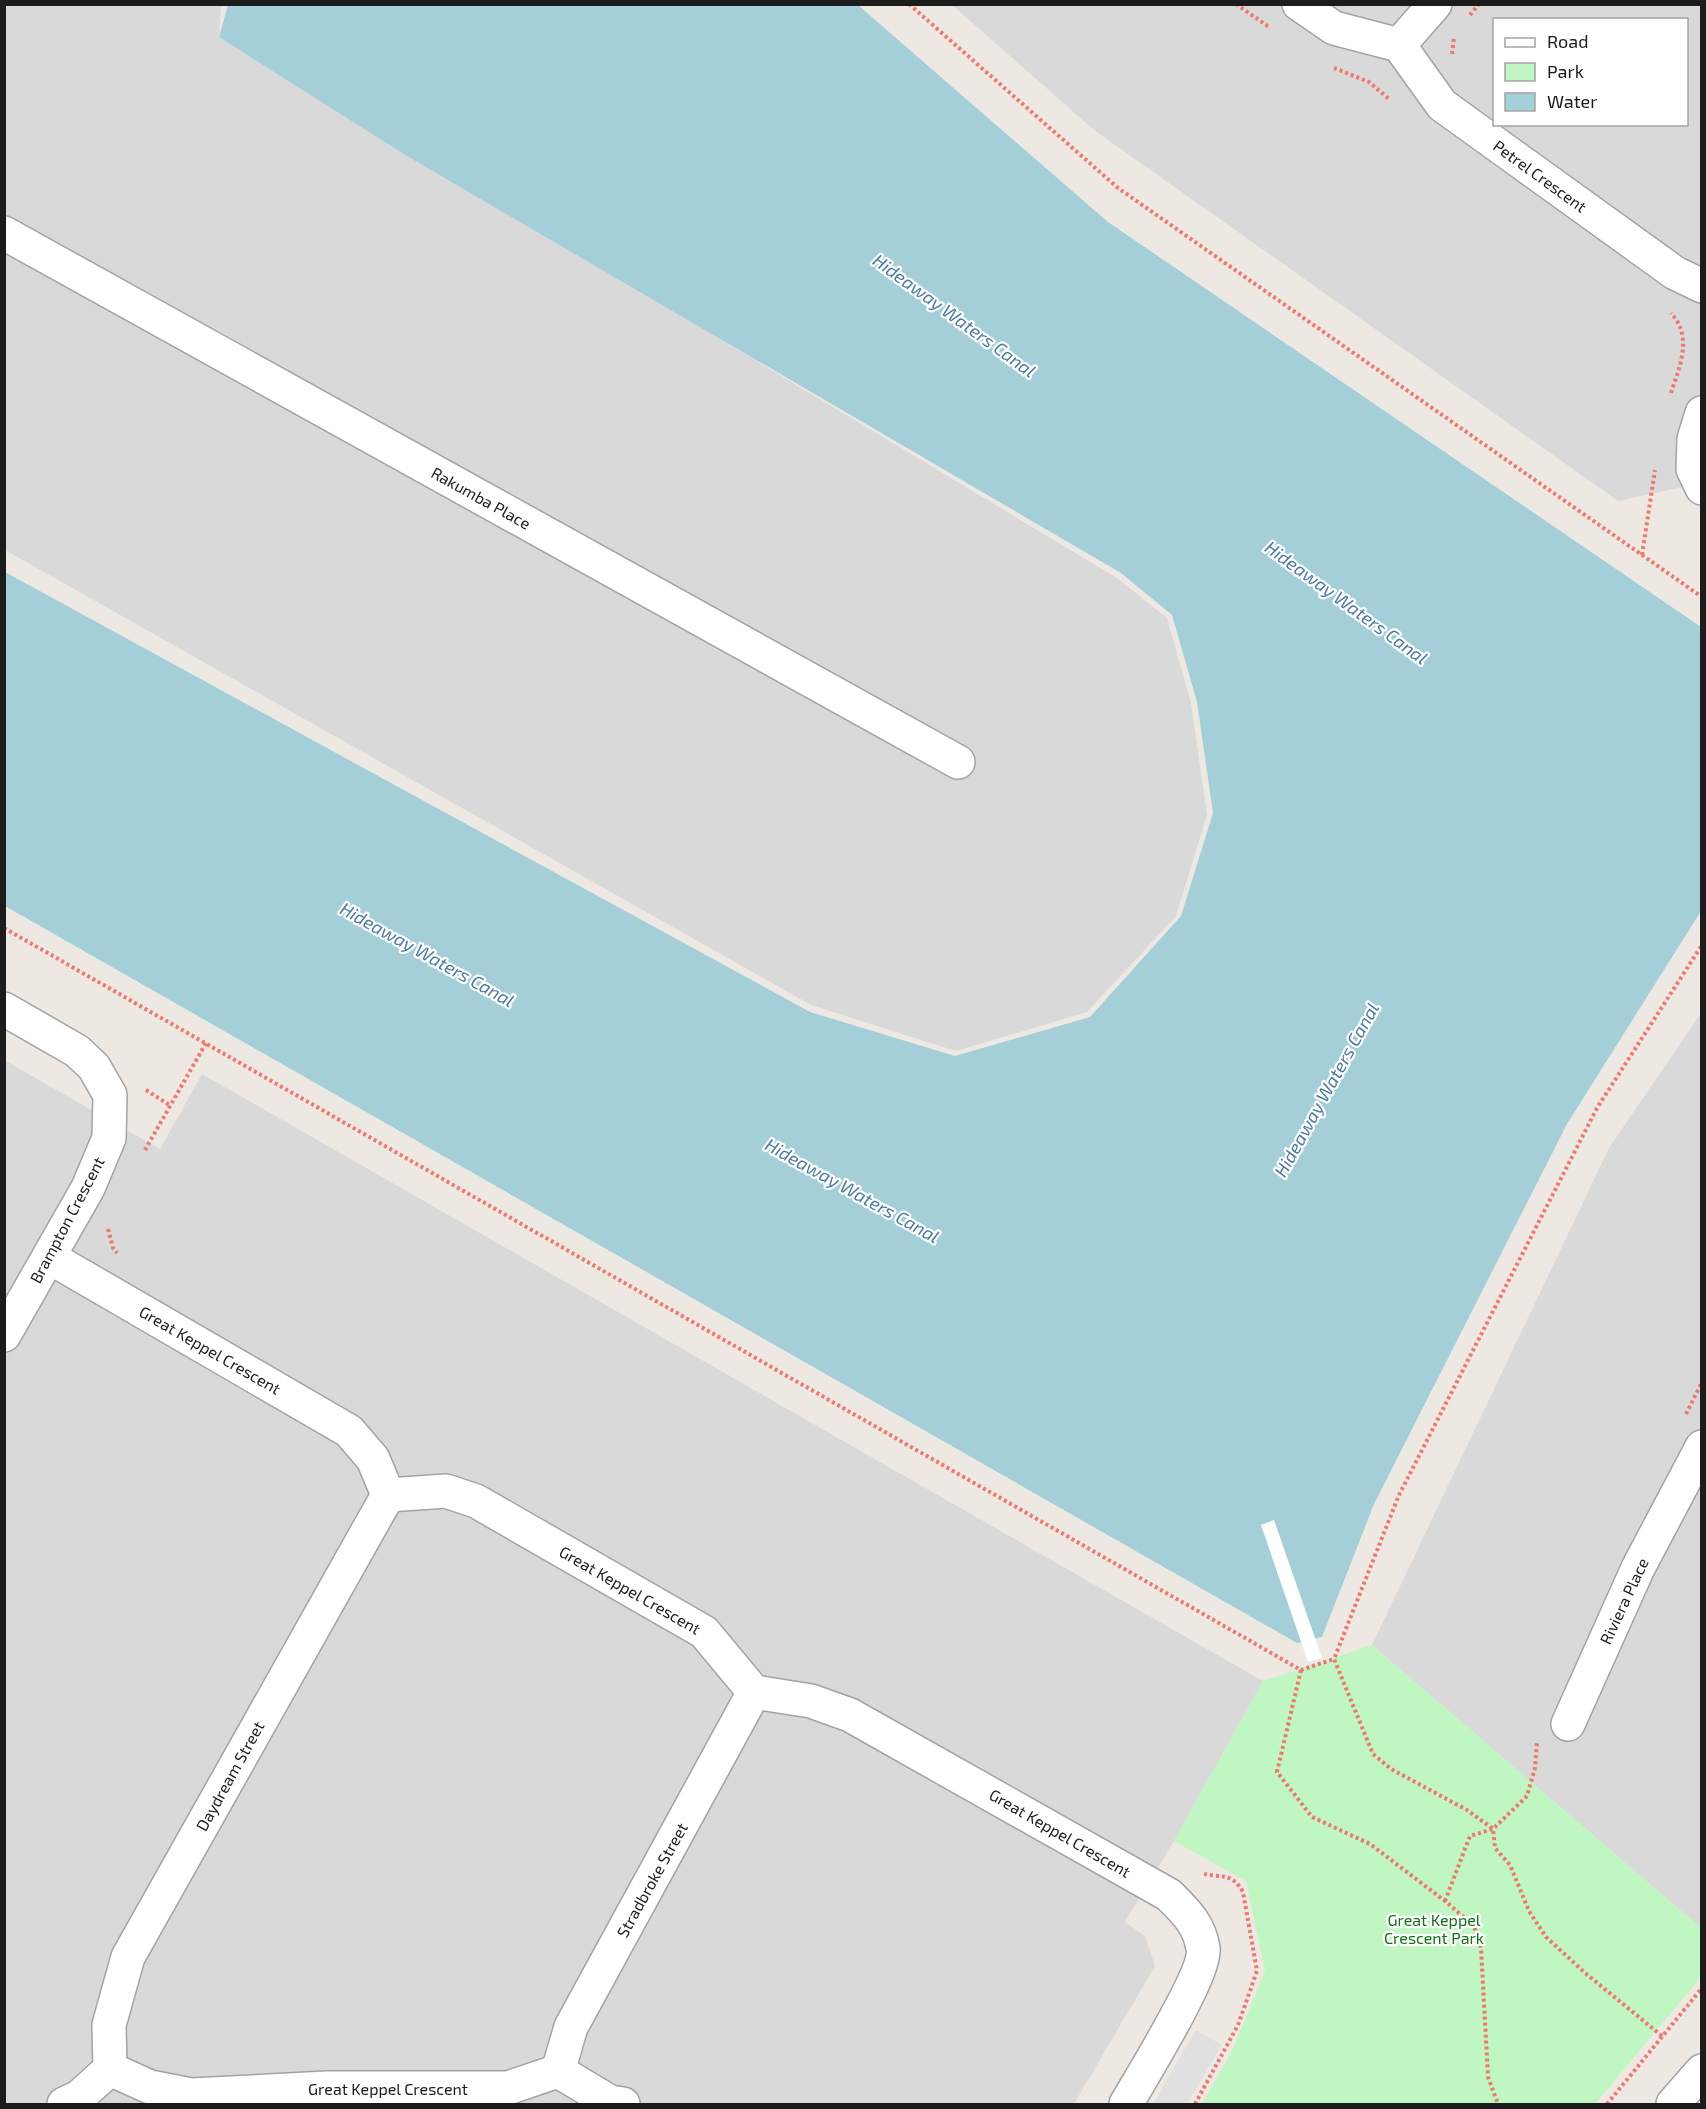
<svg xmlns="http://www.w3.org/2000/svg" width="1706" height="2109" font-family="'Exo 2',sans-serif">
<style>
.residential{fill:#dad9d9;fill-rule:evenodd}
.park{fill:#c0f6c2}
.parking{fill:#e0e0e0}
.water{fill:#a4cfd8}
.pier{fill:#fff}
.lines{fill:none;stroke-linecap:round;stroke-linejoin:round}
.minor-casing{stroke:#a3a3a3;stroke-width:36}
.tertiary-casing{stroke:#a3a3a3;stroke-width:36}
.path{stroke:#f1766e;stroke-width:4;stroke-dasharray:3 3;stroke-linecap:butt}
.minor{stroke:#fff;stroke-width:33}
.tertiary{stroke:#fff;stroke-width:33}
.labels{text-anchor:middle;stroke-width:4.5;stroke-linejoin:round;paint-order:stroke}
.street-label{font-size:16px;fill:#1c1c1c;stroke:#fff}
.park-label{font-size:16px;fill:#117215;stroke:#fff}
.water-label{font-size:18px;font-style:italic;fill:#4b799e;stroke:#fff}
</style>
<rect width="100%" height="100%" fill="#ede9e2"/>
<g class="residential">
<polygon points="5,5 221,5 219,37 1117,578 1167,618 1191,703 1207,815 1176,916 1087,1012 956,1051 811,1005 5,550"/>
<path d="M952,5H1701V483L1618,501L1094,130ZM1494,20H1686V124H1494Z"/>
<polygon points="1701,1013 1701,1928 1372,1645 1609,1148"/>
<polygon points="4,1060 160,1149 202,1074 1263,1681 1174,1841 1125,1922 1145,1936 1155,1966 1074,2104 5,2104"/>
</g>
<polygon class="park" points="1372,1645 1701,1928 1701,1977 1595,2104 1202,2104 1233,2049 1265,1971 1246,1881 1174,1841 1263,1681"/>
<polygon class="parking" points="1196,2030 1222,2045 1187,2104 1153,2104"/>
<polygon class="water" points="228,5 858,5 1108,222 1701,627 1701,911 1567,1124 1374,1504 1322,1637 1297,1643 5,906 5,572 810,1012 955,1056 1090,1017 1181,916 1213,813 1197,702 1172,615 1121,573 407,156 219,37"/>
<polygon class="pier" points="1274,1520 1322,1658 1308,1662 1261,1525"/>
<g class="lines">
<g class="minor-casing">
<g id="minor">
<polyline points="1299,4 1334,28 1399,45 1442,105 1675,273 1702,286"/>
<polyline points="1399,45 1435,4"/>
<polyline points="4,233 958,762"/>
<polyline points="1702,413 1694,439 1693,469 1702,488"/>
<polyline points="4,1009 77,1051 94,1067 110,1095 109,1138 88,1188 4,1335"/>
<path d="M49,1257L349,1431L373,1459L388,1495L446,1491L476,1501L704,1632L754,1692L811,1701L850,1715L1169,1895C1186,1912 1199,1924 1203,1948C1207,1972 1141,2078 1126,2104"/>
<polyline points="1568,1724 1638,1568 1702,1447"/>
<polyline points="110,2069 109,2025 128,1957 388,1495"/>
<polyline points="110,2069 150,2087 191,2095 327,2088 508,2088 558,2071 610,2102 623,2104"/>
<polyline points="558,2071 571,2027 754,1692"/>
<polyline points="64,2104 79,2097 110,2069"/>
</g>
</g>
<g class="tertiary-casing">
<polyline id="tertiary" points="1673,2104 1702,2071"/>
</g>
<g class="path">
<polyline points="909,4 1118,188 1702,597"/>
<polyline points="1236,4 1269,27"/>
<polyline points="1470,15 1479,4"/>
<polyline points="1452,54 1454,38"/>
<polyline points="1334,68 1369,82 1389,99"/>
<path d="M1671,393C1680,365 1693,337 1671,313"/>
<polyline points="1642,555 1655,470"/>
<polyline points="4,928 1301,1670 1334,1659"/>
<polyline points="146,1090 171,1106"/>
<polyline points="145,1150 206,1043"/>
<polyline points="108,1229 113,1248 117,1253"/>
<polyline points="1686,1414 1702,1382"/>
<polyline points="1301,1670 1277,1772 1312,1817 1370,1844 1445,1901 1474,1926 1481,1948 1488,2077 1498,2104"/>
<polyline points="1445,1901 1470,1836 1493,1829 1527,1796 1535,1768 1537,1742"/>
<polyline points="1662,2036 1584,1972 1546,1937 1529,1911 1510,1865 1495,1848 1493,1829 1467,1810 1391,1769 1373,1754 1334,1659 1399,1495 1597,1108 1702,945"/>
<path d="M1195,2104L1238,2025L1257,1971L1243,1892C1231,1871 1221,1879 1201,1873"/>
<polyline points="1607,2104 1702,1988"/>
</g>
<use href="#minor" class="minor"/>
<use href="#tertiary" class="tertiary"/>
</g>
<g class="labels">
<g class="street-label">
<text transform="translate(1540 176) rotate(36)" y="6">Petrel Crescent</text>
<text transform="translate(481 498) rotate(29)" y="6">Rakumba Place</text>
<text transform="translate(67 1220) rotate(-62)" y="6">Brampton Crescent</text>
<text transform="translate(210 1350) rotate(30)" y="6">Great Keppel Crescent</text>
<text transform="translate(630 1590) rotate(30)" y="6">Great Keppel Crescent</text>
<text transform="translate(1624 1601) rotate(-65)" y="6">Riviera Place</text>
<text transform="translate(230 1776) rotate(-61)" y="6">Daydream Street</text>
<text transform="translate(1060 1833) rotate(30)" y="6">Great Keppel Crescent</text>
<text transform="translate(652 1880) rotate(-61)" y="6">Stradbroke Street</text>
<text x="388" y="2095">Great Keppel Crescent</text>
</g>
<g class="park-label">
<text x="1434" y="1926">Great Keppel<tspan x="1434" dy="18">Crescent Park</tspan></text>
</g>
<g class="water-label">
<text transform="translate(954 316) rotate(36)" y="6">Hideaway Waters Canal</text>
<text transform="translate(1346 603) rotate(36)" y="6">Hideaway Waters Canal</text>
<text transform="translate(427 955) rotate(29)" y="6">Hideaway Waters Canal</text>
<text transform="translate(1327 1090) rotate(-61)" y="6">Hideaway Waters Canal</text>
<text transform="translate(852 1191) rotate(29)" y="6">Hideaway Waters Canal</text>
</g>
</g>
<rect width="1706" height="2109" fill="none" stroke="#1c1c1c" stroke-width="12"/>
<rect x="1493" y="18" width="195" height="108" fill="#ffffff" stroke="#a4a4a4" stroke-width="1.5"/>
<rect x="1505" y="38" width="30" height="9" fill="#ffffff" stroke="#a4a4a4" stroke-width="1.5"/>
<text x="1547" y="48" font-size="18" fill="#1c1c1c">Road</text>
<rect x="1505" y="63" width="30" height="18" fill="#c0f6c2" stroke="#a4a4a4" stroke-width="1.5"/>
<text x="1547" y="78" font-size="18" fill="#1c1c1c">Park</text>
<rect x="1505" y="93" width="30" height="18" fill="#a4cfd8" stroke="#a4a4a4" stroke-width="1.5"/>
<text x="1547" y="108" font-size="18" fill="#1c1c1c">Water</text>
</svg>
